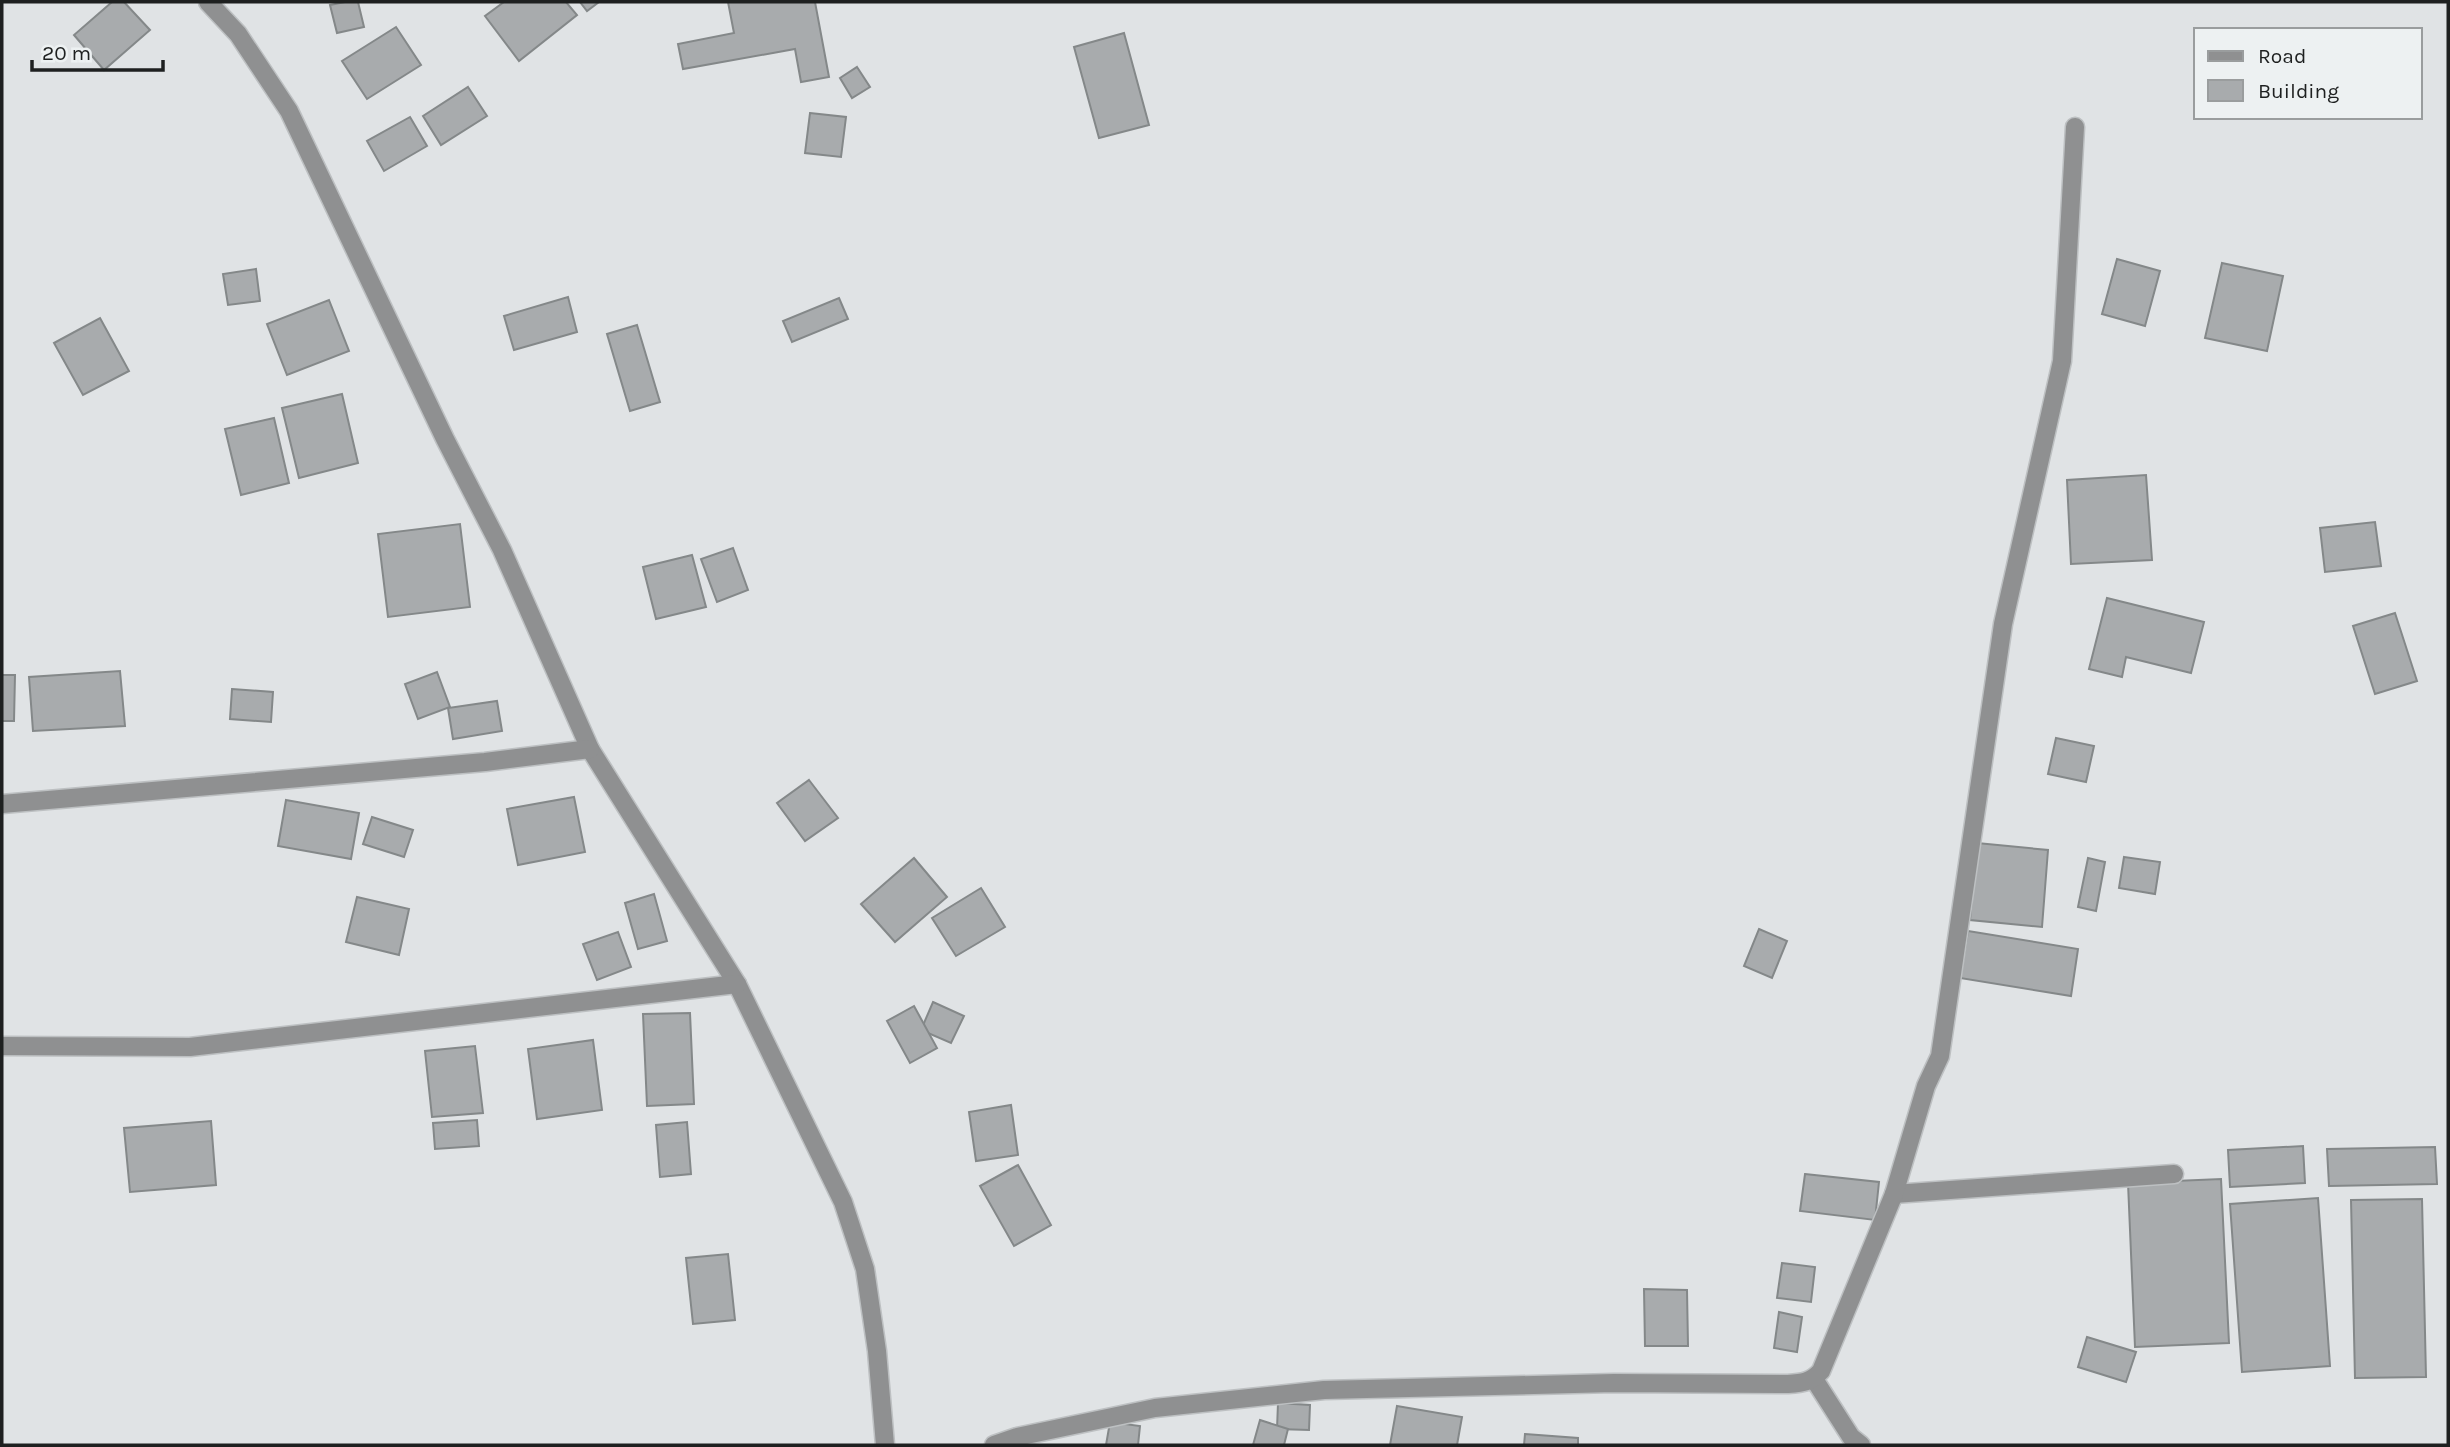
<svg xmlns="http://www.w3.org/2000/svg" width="2450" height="1447" font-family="Karla,sans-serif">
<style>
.building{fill:#a8abad;stroke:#848889;stroke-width:2}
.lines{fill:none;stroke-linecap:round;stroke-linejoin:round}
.lane-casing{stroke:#bdc0c2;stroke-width:21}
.street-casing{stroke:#bdc0c2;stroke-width:21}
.lane{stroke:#8f9091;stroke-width:18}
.street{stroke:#8f9091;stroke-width:18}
</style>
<rect width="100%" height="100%" fill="#e0e3e5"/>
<g class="building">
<polygon points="112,2 124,2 150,30 104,70 74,35"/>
<polygon points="345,2 358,2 364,27 337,33 330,5"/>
<polygon points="504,2 566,2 577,15 519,61 485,16"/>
<polygon points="580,2 599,2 587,11"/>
<polygon points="728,2 815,2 829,77 801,82 795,49 683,69 678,44 734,33"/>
<polygon points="396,27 421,65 367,99 342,61"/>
<polygon points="1124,33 1149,125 1099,138 1074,47"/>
<polygon points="857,67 870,87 852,98 840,78"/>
<polygon points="468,87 487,116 441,145 423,116"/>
<polygon points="810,113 846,117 841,157 805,153"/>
<polygon points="410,117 427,146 384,171 367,141"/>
<polygon points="2117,259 2160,271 2145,326 2102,314"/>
<polygon points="2222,263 2283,276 2267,351 2205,338"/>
<polygon points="256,269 260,301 228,305 223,274"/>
<polygon points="568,297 577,332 514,350 504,316"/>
<polygon points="839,298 848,319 792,342 783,321"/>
<polygon points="329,300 349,351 287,375 267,324"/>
<polygon points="100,318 129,371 83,395 54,343"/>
<polygon points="637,325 660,402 630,411 607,334"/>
<polygon points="342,394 358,463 299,478 282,408"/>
<polygon points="274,418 289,483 241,495 225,429"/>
<polygon points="2146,475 2152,560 2071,564 2067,480"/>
<polygon points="2375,522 2381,566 2325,572 2320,528"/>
<polygon points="460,524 470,607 388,617 378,534"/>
<polygon points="733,548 748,590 717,602 701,559"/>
<polygon points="692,555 706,607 656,619 643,567"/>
<polygon points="2107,598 2204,622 2191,673 2126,657 2122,677 2089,669"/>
<polygon points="2395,613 2417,681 2375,694 2353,626"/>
<polygon points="120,671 125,726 33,731 29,677"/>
<polygon points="437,672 450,707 418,719 405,684"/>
<polygon points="2,675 15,675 14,721 2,721"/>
<polygon points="232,689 273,692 271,722 230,719"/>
<polygon points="497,701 502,731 453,739 448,708"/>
<polygon points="2056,738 2094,746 2086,782 2048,774"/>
<polygon points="809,780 838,818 805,841 777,803"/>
<polygon points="574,797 585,852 518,865 507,809"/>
<polygon points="286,800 359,813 351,859 278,846"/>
<polygon points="372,817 413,830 404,857 363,844"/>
<polygon points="1977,843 2048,850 2042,927 1970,920"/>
<polygon points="2124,857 2160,862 2155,894 2119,888"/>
<polygon points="914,858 947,897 895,942 861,904"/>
<polygon points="2088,858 2105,862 2096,911 2078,907"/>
<polygon points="981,888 1005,927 956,956 932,918"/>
<polygon points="654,894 667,941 638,949 625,903"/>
<polygon points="357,897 409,909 399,955 346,942"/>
<polygon points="1759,929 1787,941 1772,978 1744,966"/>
<polygon points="1968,931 2078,949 2071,996 1960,978"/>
<polygon points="618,932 631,967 597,980 583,944"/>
<polygon points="933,1002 964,1016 951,1043 921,1030"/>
<polygon points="914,1006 937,1048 910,1063 887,1021"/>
<polygon points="690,1013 694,1104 647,1106 643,1014"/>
<polygon points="593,1040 602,1110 537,1119 528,1049"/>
<polygon points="475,1046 483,1113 432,1117 425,1051"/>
<polygon points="1011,1105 1018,1155 976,1161 969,1112"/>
<polygon points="477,1120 479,1146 435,1149 433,1123"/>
<polygon points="211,1121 216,1185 130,1192 124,1128"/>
<polygon points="687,1122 691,1174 660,1177 656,1125"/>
<polygon points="2303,1146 2305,1183 2230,1187 2228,1150"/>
<polygon points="2435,1147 2437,1184 2329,1186 2327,1149"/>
<polygon points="1018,1165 1051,1225 1014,1246 980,1186"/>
<polygon points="1805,1174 1879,1182 1875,1220 1800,1211"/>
<polygon points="2221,1179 2229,1343 2135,1347 2128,1183"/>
<polygon points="2318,1198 2330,1366 2242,1372 2230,1204"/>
<polygon points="2422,1199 2426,1377 2355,1378 2351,1200"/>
<polygon points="728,1254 735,1320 693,1324 686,1258"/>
<polygon points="1782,1263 1815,1267 1811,1302 1777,1298"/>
<polygon points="1644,1289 1687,1290 1688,1346 1645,1346"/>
<polygon points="1779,1312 1802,1317 1797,1352 1774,1348"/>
<polygon points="2087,1337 2136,1352 2126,1382 2078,1367"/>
<polygon points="1278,1403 1310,1405 1309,1430 1277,1429"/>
<polygon points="1397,1406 1462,1417 1457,1445 1390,1445"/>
<polygon points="1260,1420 1288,1429 1284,1445 1253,1445"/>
<polygon points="1110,1422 1140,1426 1138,1445 1106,1445"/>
<polygon points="1525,1434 1578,1438 1578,1445 1524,1445"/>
</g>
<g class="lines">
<g class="lane-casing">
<polyline id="lane" points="1894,1194 2174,1174"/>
</g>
<g class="street-casing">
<g id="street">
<polyline points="208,2 238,34 289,111 445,439 502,550 590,749 737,984 843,1202 865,1269 877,1351 885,1445"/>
<polyline points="2,804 485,762 590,749"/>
<polyline points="2,1046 190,1047 737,984"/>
<polyline points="1814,1379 1851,1437 1861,1445"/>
<path d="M994,1445L1017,1437L1155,1408L1324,1390L1614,1383L1788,1384C1803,1383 1811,1382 1821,1371L1894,1194L1926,1086L1940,1056L2003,624L2062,361L2075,127"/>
</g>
</g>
<use href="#lane" class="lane"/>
<use href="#street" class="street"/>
</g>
<rect width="2450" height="1447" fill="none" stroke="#1e2020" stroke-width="7"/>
<rect x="2194" y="28" width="228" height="91" fill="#edf1f2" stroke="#9a9d9e" stroke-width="2"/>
<rect x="2208" y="51" width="35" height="10" fill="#8f9091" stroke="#9a9d9e" stroke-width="2"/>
<text x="2258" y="63" font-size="21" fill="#1e2020">Road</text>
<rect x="2208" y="80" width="35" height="21" fill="#a8abad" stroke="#9a9d9e" stroke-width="2"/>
<text x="2258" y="98" font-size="21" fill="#1e2020">Building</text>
<path d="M32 60v10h131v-10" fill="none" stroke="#1e2020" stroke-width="3.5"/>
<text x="42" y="60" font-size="21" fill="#1e2020" stroke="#edf1f2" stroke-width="5" paint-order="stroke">20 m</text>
</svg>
